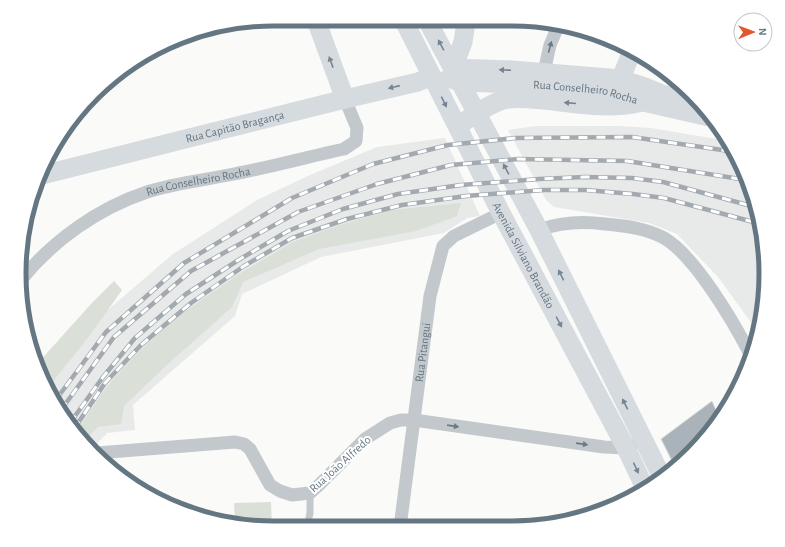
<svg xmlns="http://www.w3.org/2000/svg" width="785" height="547" font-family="'Alegreya Sans',sans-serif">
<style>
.built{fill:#e8e9e9}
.green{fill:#dadfd7}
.building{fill:#aab3b9;stroke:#dcdcda}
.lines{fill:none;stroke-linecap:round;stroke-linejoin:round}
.lane{stroke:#c3c8cc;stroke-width:7}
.street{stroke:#c3c8cc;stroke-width:13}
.secondary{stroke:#d6dbdf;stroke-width:19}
.rail-casing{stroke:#a2aab0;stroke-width:4.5}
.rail{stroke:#fff;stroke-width:3;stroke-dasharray:9;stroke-linecap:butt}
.oneway{fill:#768591}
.oneway2{fill:#6a7a87}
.labels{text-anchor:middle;stroke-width:4;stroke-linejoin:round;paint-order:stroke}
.street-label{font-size:12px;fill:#657683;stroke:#fff}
.rim{fill:none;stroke:#657683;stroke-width:5}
</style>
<rect width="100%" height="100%" fill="#fafaf8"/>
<g class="built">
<polygon points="536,126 618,126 651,128 723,140 752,191 765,290 755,328 718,277 677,234 649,223 554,207 546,200 508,130"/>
<polygon points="445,138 480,216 467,218 444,233 321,257 242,294 235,316 133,405 135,430 107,433 92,449 82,441 45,386 43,380 49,372 103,314 173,254 257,200 310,175 377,147"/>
</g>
<g class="green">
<polygon points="461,203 457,216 416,231 319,249 243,282 232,307 168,364 124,406 121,424 98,427 83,442 76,432 104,390 139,351 181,314 239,274 293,242 340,225 391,210"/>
<polygon points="114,281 122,290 90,335 47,389 45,386 38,363 91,304"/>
<polygon points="271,502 272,527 257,527 235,521 234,503"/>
</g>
<polygon class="building" points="712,401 718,415 679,465 675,467 661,439"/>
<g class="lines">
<polyline class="lane" points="307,527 310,513 310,493"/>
<g class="street">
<polyline points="544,72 550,45 559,24"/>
<path d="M539,230C561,222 582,221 605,224C625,226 646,228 664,238C694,255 733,321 749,352"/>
<path id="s1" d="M21,280C53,240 99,208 147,192C175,183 205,180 234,174C271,167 307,157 344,149L356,141L357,128L345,99"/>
<polyline points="97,453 235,442 244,444 250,449 270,485 280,491 292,495 310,493 319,485 365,439 390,423 401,420 414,420 604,447 626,448 632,445"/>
<path id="s2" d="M400,527L430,296L443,246L454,236L501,213"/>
</g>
<g class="secondary">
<polyline points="316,20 345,99"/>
<path id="s3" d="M404,21L501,213L626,448L645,488"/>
<polyline points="428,22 539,230 662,477"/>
<polyline points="453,68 512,70 621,79 645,87 662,94 678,98"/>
<polyline points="453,68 463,42 466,22"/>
<path id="s4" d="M449,78L460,82L545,85L603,90L643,102L709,117"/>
<polyline points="616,91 632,51"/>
<path d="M465,121C477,113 489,104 503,100C515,97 530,99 543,100C574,103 607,110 638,103"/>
<path id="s5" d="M38,176L345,99L418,82L432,76"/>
</g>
<g class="rail-casing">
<g id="rail">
<polyline points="55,401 106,332 184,263 292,198 373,164 448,145 516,138 632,137 729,151"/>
<polyline points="61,410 114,337 191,271 298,212 377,184 451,165 518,159 627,161 746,180"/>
<polyline points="70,423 103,377 135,338 186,294 240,259 288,231 343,209 398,194 461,185 539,179 585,177 632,178 663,182 755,207"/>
<polyline points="74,429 105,383 141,345 191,303 244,266 292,238 347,219 402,205 466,196 544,190 585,190 633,194 664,198 757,223"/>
</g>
</g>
<use href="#rail" class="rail"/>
</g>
<defs><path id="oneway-solid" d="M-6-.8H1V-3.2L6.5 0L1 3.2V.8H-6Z"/></defs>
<g class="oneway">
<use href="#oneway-solid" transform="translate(441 45) rotate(-118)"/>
<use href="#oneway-solid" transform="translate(331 62) rotate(-110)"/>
<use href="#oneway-solid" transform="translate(505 70) rotate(-178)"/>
<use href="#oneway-solid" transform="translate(394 87) rotate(167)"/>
<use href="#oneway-solid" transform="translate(444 102) rotate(64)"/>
<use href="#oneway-solid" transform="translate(570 103) rotate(-175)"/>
<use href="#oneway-solid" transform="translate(506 169) rotate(-118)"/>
<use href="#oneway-solid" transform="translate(561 275) rotate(-116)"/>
<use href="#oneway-solid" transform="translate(559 322) rotate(62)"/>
<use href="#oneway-solid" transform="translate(625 404) rotate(-116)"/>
<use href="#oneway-solid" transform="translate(636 468) rotate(65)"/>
</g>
<g class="oneway2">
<use href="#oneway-solid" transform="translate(550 47) rotate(-75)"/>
<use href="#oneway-solid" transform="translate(453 426) rotate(8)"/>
<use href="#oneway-solid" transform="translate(582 444) rotate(8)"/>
</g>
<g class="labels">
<g class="street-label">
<text dy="4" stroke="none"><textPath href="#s4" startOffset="138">Rua Conselheiro Rocha</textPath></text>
<text dy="4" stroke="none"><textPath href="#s5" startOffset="203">Rua Capitão Bragança</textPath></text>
<text dy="4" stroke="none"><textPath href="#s1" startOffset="208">Rua Conselheiro Rocha</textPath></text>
<text dy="4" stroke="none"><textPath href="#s3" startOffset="263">Avenida Silviano Brandão</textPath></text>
<text dy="4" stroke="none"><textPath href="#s2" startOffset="176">Rua Pitangui</textPath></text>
<text transform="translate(340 464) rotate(-42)" y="4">Rua João Alfredo</text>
</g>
</g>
<path d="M0 0H785V547H0ZM273 26H512A247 247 0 0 1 759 273V274A247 247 0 0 1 512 521H273A247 247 0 0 1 26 274V273A247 247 0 0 1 273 26Z" fill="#fff" fill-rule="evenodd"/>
<path class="rim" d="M273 26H512A247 247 0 0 1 759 273V274A247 247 0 0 1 512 521H273A247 247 0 0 1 26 274V273A247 247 0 0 1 273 26Z"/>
<g transform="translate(753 32) rotate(89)"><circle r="19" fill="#ffffff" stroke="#c1c8cd"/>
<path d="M0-3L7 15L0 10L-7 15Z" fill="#e4572e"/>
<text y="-6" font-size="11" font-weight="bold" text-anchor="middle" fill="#657683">N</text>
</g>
</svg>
